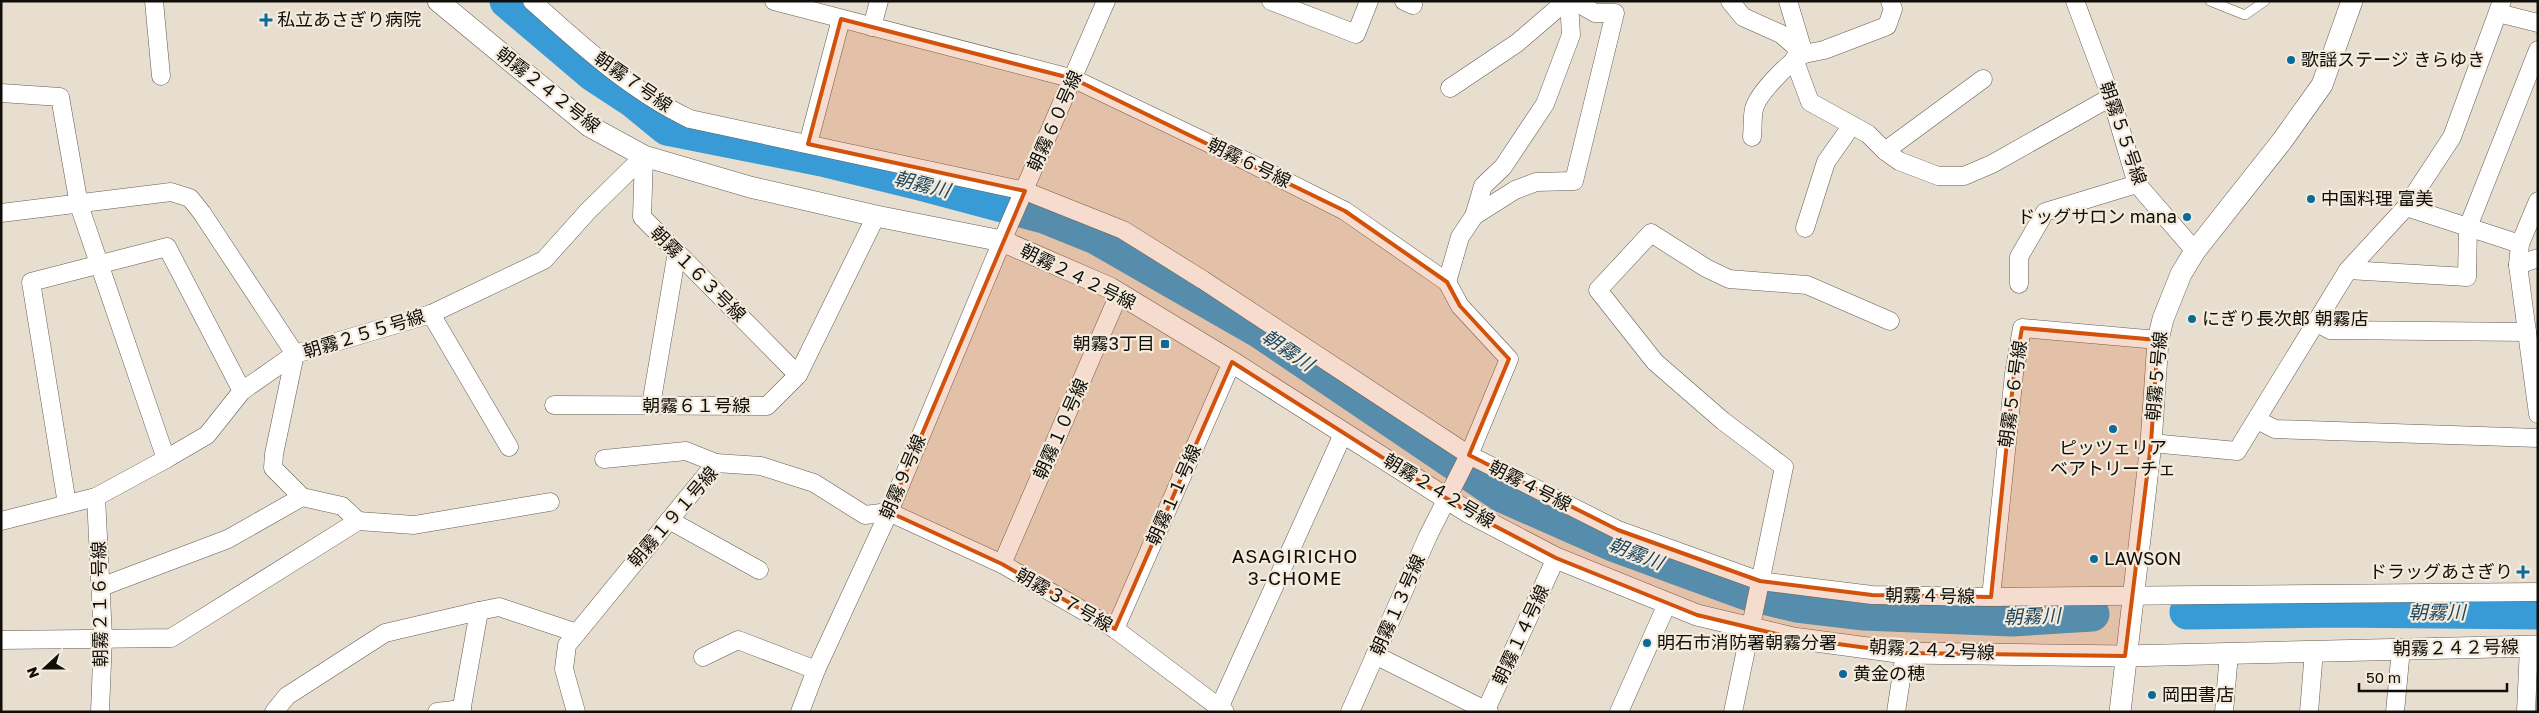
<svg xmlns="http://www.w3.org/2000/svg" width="2539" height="713" font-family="'Golos Text','Noto Sans JP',sans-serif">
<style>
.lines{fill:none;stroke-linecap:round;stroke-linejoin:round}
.river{stroke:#389bd5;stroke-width:35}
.service-casing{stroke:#655d51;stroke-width:10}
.minor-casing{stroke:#655d51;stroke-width:19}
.tertiary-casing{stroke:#655d51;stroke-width:22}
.service{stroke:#fff;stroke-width:9}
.minor{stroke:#fff;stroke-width:18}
.tertiary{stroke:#fff;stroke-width:21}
.marked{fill:#d2520c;fill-opacity:0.2;stroke:#d2520c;stroke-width:4;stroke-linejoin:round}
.poi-dot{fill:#0a6a99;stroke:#f4ebdd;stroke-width:2}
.labels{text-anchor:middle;stroke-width:4.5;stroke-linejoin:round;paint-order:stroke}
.poi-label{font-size:18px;fill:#100e09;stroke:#f4ebdd;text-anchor:start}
.street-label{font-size:18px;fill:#100e09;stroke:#f4ebdd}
.water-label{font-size:19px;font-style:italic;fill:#1f465f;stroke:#f4ebdd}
.neighbourhood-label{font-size:19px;letter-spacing:1px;fill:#100e09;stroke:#f4ebdd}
</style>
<rect width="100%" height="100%" fill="#e7ded0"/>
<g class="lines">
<g class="river">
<polyline points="507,1 593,74 634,101 667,128 822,159 920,183 1044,216 1096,237 1260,331 1502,495 1613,544 1747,593 1797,605 1864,613 2012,619 2092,614"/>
<polyline points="2187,612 2335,610 2538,612"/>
</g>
<g class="service-casing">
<polyline id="service" points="2210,1 2245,15 2265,1"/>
</g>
<g class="minor-casing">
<g id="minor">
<polyline points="154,1 161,76"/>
<path d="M532,1C581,45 631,91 690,119L1025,191L1123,230L1203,280L1469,455L1618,530L1760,581L1872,595L1991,597L2538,592"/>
<polyline points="774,1 1074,79 1250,163 1345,211 1447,282 1460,306 1509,359 1469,455 1428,536 1350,712"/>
<polyline points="1271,1 1356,34 1369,1"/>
<polyline points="1404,1 1413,5"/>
<path d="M1730,1L1743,17L1781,34L1804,54C1790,61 1758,93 1754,109C1752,117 1753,128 1752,137"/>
<polyline points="1788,1 1804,54 1824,50 1887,26 1893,9 1890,1"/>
<polyline points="2075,1 2111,97 2137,184 2195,251"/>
<polyline points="2498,13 2538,23"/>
<polyline points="872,27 879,1"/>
<polyline points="1794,59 1810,102 1868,134 1885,151 1899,161 1938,176 1964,176 1992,164 2111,97"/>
<polyline points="1450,88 1517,43 1566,1"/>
<polyline points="1,93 60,97 79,205 166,459"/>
<polyline points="808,144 841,19"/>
<polyline points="1885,151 1983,79"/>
<polyline points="644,156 642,217 798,375"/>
<polyline points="2538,201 2520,244 2518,265 2538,414"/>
<polyline points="2406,207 2520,244"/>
<polyline points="1,213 171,192 190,198 202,213 295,354 242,391 207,435 166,459 96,497 1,521"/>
<polyline points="1474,216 1515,190 1536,182 1574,181 1615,13 1595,13 1574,1"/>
<polyline points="1805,228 1826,162 1852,125"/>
<polyline points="2518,265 2538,258"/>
<polyline points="2348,270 2467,277 2468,227 2538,50"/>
<polyline points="1447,282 1460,237 1474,216 1483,186 1503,167 1545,104 1571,35 1569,1"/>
<polyline points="2019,284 2019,257 2045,212 2137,184"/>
<polyline points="431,314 509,447"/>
<polyline points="2316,322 2330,330 2527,332"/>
<polyline points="554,405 767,406 798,375 876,216"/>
<polyline points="651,405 677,252"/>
<polyline points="2257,420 2275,429 2538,438"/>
<polyline points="2151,443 2237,451 2348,270 2406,207 2452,137 2502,1"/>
<polyline points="604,459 686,451 716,463"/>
<polyline points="96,497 103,637 100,712"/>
<polyline points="67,504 31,282 167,247 242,391"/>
<polyline points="669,520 759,570"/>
<polyline points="358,521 414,525 550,502"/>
<polyline points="1002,564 1119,294"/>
<polyline points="101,587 228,539 302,497"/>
<polyline points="1991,597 2014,374 2022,328 2158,340"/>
<polyline points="479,611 499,607 577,633 716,463 761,466 814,483 865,515 889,512 1002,564 1115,629 1225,712"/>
<polyline points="1115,629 1232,362"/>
<polyline points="1,640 171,638 358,521 342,506 302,497 273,468 274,454 295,354 431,314 544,260 588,211 644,156"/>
<polyline points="1375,655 1489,712"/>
<polyline points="703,657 738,640 816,670"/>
<polyline points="1220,706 1344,432"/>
<polyline points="274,712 287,696 385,633 479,611 461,712"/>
<polyline points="437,712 462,709"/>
<polyline points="576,712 564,669 567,645 577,633"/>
<polyline points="800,712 816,670 889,512 1002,241 1106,1"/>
<polyline points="1485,712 1556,558"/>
<polyline points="1619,712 1667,604"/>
<polyline points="1733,712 1784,467 1723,421 1655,362 1598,290 1651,233 1706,268 1729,279 1807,285 1890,321"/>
<polyline points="1896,712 1905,653"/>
<polyline points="2224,712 2229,653"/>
<polyline points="2309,712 2314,651"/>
<polyline points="2395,712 2401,649"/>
<polyline points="2526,712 2529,647"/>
</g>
</g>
<g class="tertiary-casing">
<g id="tertiary">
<polyline points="438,1 589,126 644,156 750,187 876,216 1002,241 1110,288 1232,362 1468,512 1556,558 1697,615 1793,638 1905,653 2125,656 2538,646"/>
<polyline points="2120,712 2151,443 2158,340 2163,319 2181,274 2195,251 2282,141 2322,85 2352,1"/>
</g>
</g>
<use href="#service" class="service"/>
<use href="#minor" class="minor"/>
<use href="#tertiary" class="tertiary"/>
</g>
<path class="marked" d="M841,19L1074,79L1345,211L1447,282L1460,306L1509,359L1469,455L1618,530L1760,581L1872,595L1991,597L2014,374L2022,328L2158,340L2151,443L2125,656L1905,653L1793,638L1697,615L1556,558L1468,512L1232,362L1115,629L1002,564L889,512L1025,191L808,144Z"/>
<g class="poi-dot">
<path d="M263.5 12.5h5v5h5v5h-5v5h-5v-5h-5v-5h5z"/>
<circle cx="2291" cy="60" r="5"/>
<circle cx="2311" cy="199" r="5"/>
<circle cx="2187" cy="217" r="5"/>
<circle cx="2192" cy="319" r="5"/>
<rect x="1160" y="339" width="10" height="10" rx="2.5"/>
<circle cx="2113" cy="429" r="5"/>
<circle cx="2094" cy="559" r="5"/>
<path d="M2520.5 564.5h5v5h5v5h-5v5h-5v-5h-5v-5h5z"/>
<circle cx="1647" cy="643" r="5"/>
<circle cx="1843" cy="674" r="5"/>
<circle cx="2152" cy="695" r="5"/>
</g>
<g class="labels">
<g class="poi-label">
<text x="277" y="26">私立あさぎり病院</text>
<text x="2301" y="66">歌謡ステージ きらゆき</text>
<text x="2321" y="205">中国料理 富美</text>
<text x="2177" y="223" text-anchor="end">ドッグサロン mana</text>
<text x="2202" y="325">にぎり長次郎 朝霧店</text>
<text x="1155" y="350" text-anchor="end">朝霧3丁目</text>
<text x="2113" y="454" text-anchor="middle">ピッツェリア<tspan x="2113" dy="21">ベアトリーチェ</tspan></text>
<text x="2104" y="565">LAWSON</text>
<text x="2513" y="578" text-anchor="end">ドラッグあさぎり</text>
<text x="1657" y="649">明石市消防署朝霧分署</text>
<text x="1853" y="680">黄金の穂</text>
<text x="2162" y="701">岡田書店</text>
</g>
<g class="street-label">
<text transform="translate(633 82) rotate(35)" y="6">朝霧７号線</text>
<text transform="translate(548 90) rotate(38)" y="6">朝霧２４２号線</text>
<text transform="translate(1055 121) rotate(-66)" y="6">朝霧６０号線</text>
<text transform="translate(2123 133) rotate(71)" y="6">朝霧５５号線</text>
<text transform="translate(1249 163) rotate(26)" y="6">朝霧６号線</text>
<text transform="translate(698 274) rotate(45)" y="6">朝霧１６３号線</text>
<text transform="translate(1078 277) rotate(26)" y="6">朝霧２４２号線</text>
<text transform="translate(364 334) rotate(-17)" y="6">朝霧２５５号線</text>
<text transform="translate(2157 376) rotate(-85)" y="6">朝霧５号線</text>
<text transform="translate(2013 394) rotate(-82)" y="6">朝霧５６号線</text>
<text x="696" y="412">朝霧６１号線</text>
<text transform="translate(1061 429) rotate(-66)" y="6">朝霧１０号線</text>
<text transform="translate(903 477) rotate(-67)" y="6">朝霧９号線</text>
<text transform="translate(1530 486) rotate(27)" y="6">朝霧４号線</text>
<text transform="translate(1439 491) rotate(31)" y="6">朝霧２４２号線</text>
<text transform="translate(1174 495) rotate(-66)" y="6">朝霧１１号線</text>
<text transform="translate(673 517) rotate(-49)" y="6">朝霧１９１号線</text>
<text transform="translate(1930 596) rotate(1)" y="6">朝霧４号線</text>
<text transform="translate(1064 600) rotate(30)" y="6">朝霧３７号線</text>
<text transform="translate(100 604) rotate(-91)" y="6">朝霧２１６号線</text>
<text transform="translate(1398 605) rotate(-66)" y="6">朝霧１３号線</text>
<text transform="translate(1521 635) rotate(-65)" y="6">朝霧１４号線</text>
<text transform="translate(2456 648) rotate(-1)" y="6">朝霧２４２号線</text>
<text transform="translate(1932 650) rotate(3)" y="6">朝霧２４２号線</text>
</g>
<g class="water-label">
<text transform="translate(922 184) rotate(14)" y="7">朝霧川</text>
<text transform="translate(1288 350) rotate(34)" y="7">朝霧川</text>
<text transform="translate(1636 553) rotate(21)" y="7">朝霧川</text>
<text x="2437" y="619">朝霧川</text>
<text transform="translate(2032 616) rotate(-2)" y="7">朝霧川</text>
</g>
<g class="neighbourhood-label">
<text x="1295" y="563">ASAGIRICHO<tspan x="1295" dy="22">3-CHOME</tspan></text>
</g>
</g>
<rect width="2539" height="713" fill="none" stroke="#100e09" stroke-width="5"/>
<g transform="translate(45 668) rotate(249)" stroke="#f4ebdd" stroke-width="4" paint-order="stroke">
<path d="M0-4L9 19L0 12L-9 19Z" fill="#100e09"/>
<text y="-8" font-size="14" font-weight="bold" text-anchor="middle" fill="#100e09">N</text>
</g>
<path d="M2359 683v8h148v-8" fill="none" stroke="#100e09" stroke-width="2.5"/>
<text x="2366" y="683" font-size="15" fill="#100e09" stroke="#f4ebdd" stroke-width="4" paint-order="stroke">50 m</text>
</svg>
